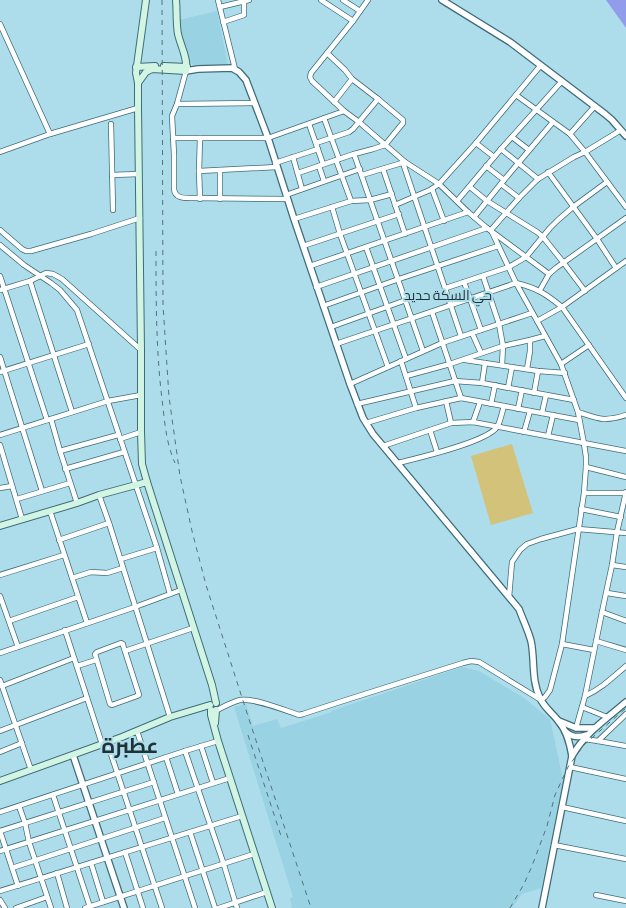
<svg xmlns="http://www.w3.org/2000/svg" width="626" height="908" font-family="'Sofia Sans Condensed',Cairo,sans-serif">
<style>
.built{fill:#99d2e3}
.green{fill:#d2c27a}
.water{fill:#919cea}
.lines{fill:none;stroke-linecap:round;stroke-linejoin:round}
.minor-casing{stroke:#3e6c78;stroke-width:6}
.tertiary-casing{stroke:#3e6c78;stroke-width:8}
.secondary-casing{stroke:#3e6c78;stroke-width:8}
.minor{stroke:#fff;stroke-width:4.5}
.tertiary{stroke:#fff;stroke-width:5.5}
.secondary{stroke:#d2f4e2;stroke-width:6}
.rail{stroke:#54727b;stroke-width:1;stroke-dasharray:5 5;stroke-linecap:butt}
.labels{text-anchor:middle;stroke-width:4;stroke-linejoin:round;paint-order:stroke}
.neighbourhood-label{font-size:14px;fill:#1f3238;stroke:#adddeb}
.town-label{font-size:21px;font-weight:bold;fill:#1f3238;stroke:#adddeb}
</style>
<rect width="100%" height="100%" fill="#adddeb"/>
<g class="built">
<polygon points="217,11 228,65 193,65 190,62 181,40 179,20"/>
<polygon points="462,667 479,671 524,698 550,719 564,784 560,796 541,888 522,894 512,908 289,908 292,907 290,898 293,897 234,707 246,704 253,726 277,719 281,728 332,712 331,711"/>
</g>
<polygon class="green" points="512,444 533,513 491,525 471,456"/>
<polygon class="water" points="606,0 626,0 626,28"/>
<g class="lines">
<g class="minor-casing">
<g id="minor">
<polyline points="218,0 235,69"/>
<polyline points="321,0 353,21"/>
<polyline points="343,0 360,11"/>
<polyline points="368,0 353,21 311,73 310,77 312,81 344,111 359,122 405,162 439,184 468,212 487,228 549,274"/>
<polyline points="220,7 249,0"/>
<polyline points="223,22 244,15 244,1"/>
<polyline points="0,24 50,134"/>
<path d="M186,71L177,104L172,116L174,155V189C175,199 185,198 193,198L287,199"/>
<polyline points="334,102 352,79"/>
<polyline points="177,104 255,103"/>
<polyline points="324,118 339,159"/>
<polyline points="111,124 113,210"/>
<polyline points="309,124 323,164"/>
<polyline points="621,130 585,152 626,207"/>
<polyline points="570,134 595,106"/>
<polyline points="512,137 529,150"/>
<polyline points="173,138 268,138 344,111"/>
<polyline points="316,143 349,132 353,129 378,99"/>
<polyline points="476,143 494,157"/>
<polyline points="501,149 538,179"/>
<polyline points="0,152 50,134 138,108"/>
<polyline points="354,154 423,351"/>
<polyline points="293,157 302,189"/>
<polyline points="336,160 351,201"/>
<polyline points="275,163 318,149"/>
<polyline points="403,163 461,336"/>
<polyline points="319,166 324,181"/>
<polyline points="383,169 405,234"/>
<polyline points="220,170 220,199"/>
<polyline points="199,171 277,167"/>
<polyline points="548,172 597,239 616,268"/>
<polyline points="298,173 354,154 373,149 385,145 403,123 403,120 378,99 352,79 345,70 327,53"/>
<polyline points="112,175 139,174"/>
<polyline points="362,175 405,162"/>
<polyline points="504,180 553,122"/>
<polyline points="501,184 519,198"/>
<polyline points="470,187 487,201 537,232 543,237 563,262 585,291"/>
<polyline points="432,189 444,221"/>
<polyline points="286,195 360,169"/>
<polyline points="200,199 199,171 200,138"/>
<polyline points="457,201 501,149 562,81"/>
<polyline points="395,205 430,190 439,184 476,143 541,65"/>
<polyline points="332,207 340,234 388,367"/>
<polyline points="474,217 504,180 486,166"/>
<polyline points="294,219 351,201 370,200 392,194"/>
<polyline points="0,230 22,249 26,251 31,251 91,234 140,218"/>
<polyline points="0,245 24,265 51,283 60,290 77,310 157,548 170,594"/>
<polyline points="303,246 399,214"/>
<polyline points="366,247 406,359"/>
<polyline points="310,266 468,212"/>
<polyline points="0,276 47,420"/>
<polyline points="483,276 499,324 503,346 502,365"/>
<polyline points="30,281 72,412"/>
<polyline points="464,282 481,330"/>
<polyline points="316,287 432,247 487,228"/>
<polyline points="446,288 509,267 526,257 550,228 558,220 573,207 607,182"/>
<polyline points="0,290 30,281 46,273 53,274 62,279 141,350"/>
<polyline points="540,290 549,274 556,268 626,218"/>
<polyline points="323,306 399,279 498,246"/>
<polyline points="432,312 461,398"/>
<polyline points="537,321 562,307 626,261"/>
<polyline points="331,327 406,300"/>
<polyline points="472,333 481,353"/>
<path d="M336,344L516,283C537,288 546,294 562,307L626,398"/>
<polyline points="0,357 42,491"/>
<polyline points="465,360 538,371 565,373"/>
<polyline points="401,361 416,408"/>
<polyline points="561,364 589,345"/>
<polyline points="527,369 530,351 530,340"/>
<polyline points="0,372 89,344"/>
<polyline points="406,376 450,364 503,346 530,340 545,336"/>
<polyline points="482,383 485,363"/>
<polyline points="350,384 442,343 532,313"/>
<polyline points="508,388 512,367"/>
<polyline points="534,393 538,371"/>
<polyline points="446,401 451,423"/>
<polyline points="357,404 455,381 482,383 574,400"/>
<polyline points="491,404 495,385"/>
<polyline points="518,409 522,390"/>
<path d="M578,412C599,419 604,422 626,415"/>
<polyline points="542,413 546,395"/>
<polyline points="51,419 60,451 77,503"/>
<polyline points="473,422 480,402"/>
<polyline points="366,423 416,408 461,398 579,420"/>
<polyline points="430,430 437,452"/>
<polyline points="524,432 530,411"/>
<polyline points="0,435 108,401 141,395"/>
<polyline points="548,436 553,415"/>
<polyline points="120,439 141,432"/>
<polyline points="0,445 22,519"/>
<polyline points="383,446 451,423 473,422 626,451"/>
<polyline points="60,451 118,435"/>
<path d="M398,463C418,458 487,442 497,427C500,423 502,412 504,406"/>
<polyline points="586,467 626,477"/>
<polyline points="65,469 124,452"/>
<polyline points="0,488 12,486"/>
<polyline points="584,493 626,493"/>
<polyline points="99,495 109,523 170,717"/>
<polyline points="17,499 70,483"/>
<polyline points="581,509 621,517"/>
<polyline points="50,511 87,623"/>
<polyline points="59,540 109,523"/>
<polyline points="121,559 157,548"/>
<polyline points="612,565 626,567"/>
<polyline points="0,575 64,555"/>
<polyline points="72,578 91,572 107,573 123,568"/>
<polyline points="607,593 626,596"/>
<polyline points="0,596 18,647"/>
<polyline points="509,597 512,562 520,550 527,544 541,539 578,529 626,533"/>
<polyline points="602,612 626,621"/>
<polyline points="9,621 78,597"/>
<polyline points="65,630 102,744"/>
<polyline points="596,641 626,650"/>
<polygon points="121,643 123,644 123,645 139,695 137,696 112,705 110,704 95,654 97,652"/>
<polyline points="562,644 594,650"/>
<polyline points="125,651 193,628"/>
<polyline points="0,653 135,607 181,590"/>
<polyline points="77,666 96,660"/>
<polyline points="0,680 31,770"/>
<polyline points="2,686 74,658"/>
<path d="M585,696C601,689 613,677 626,666"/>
<polyline points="582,707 607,717"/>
<path d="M217,710C225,706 232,702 240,700C255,698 284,710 299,715L303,714L346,700L463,663L471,661L479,662L541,700L545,697L550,690L562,644L584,493L586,467V457L584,444L578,412L561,364L516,283L491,230L519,198L538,179L574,157L585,152L570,134L516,95"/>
<polyline points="576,728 585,696 602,612 612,565 617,532 626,492"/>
<polyline points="0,731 87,698"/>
<polyline points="137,731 195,908"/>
<polyline points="584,739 598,741 626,746"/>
<polyline points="598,741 626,714"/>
<polyline points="107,742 162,908"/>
<polyline points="201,746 213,783"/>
<polyline points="185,751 224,865 237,908"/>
<polyline points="0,752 22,743"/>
<polyline points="166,757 178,794"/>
<polyline points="570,767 626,779"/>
<polyline points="53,795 90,907"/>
<polyline points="19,806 25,823 29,842 51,908"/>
<polyline points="562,807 626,821"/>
<polyline points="0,812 185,751 218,741"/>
<polyline points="0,831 154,782"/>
<polyline points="0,831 18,886"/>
<polyline points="190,832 215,908"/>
<polyline points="554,845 626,859"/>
<polyline points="0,851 230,778"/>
<polyline points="125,852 143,908"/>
<polyline points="91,863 103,902"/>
<polyline points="12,868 165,818"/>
<polyline points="57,873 67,908"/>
<polyline points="0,891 242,816"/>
<polyline points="596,895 626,901"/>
<polyline points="0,900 5,908"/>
<polyline points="16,908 47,897"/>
<polyline points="85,908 254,854"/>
<polyline points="219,908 267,892"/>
</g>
</g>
<g class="tertiary-casing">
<g id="tertiary">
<polyline points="442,0 510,42 605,114 612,120 626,136"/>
<path d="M186,71L198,69L232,68L239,72L246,80L268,138L294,219L350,384L363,418L373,434L519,609C523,620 528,630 531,641C535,659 531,680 540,698C545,709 553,713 559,722C567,731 570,744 572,756L542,908"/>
<polyline points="559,721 576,728 594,728"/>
<path d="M566,732C572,737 578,738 586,735"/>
<polyline points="73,755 124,908"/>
<path d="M572,756C585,733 606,719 626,702"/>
</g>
</g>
<g class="secondary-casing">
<g id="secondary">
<polyline points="146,0 136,73 138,83 138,108 141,350 141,432 142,464 147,482 212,685 216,703"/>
<polyline points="164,66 187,67"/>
<polyline points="136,67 155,66"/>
<path d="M138,83L146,72L152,69L186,71C188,58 181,47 178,34C176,23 177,11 176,0"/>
<polyline points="0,526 77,503 99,495 147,482"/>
<polyline points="211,710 211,715 218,741 272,908"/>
<polyline points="215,723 216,710"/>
<polyline points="0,781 122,737 170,717 210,705"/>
</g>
</g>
<use href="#minor" class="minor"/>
<use href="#tertiary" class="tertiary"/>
<use href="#secondary" class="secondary"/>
<g class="rail">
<polyline points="162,0 163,305 169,397 175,440 180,476 192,531 206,585 245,707 311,908"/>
<path d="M156,251C156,303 156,355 163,407C165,427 167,445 175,463"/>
<polyline points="248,735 282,839"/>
<polyline points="510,908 524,884 532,866 547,826 555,795 568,767 584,745 626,708"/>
</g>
</g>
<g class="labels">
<g class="neighbourhood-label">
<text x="448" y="300">حي السكة حديد</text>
</g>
<g class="town-label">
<text x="130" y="753">عطبرة</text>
</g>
</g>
</svg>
